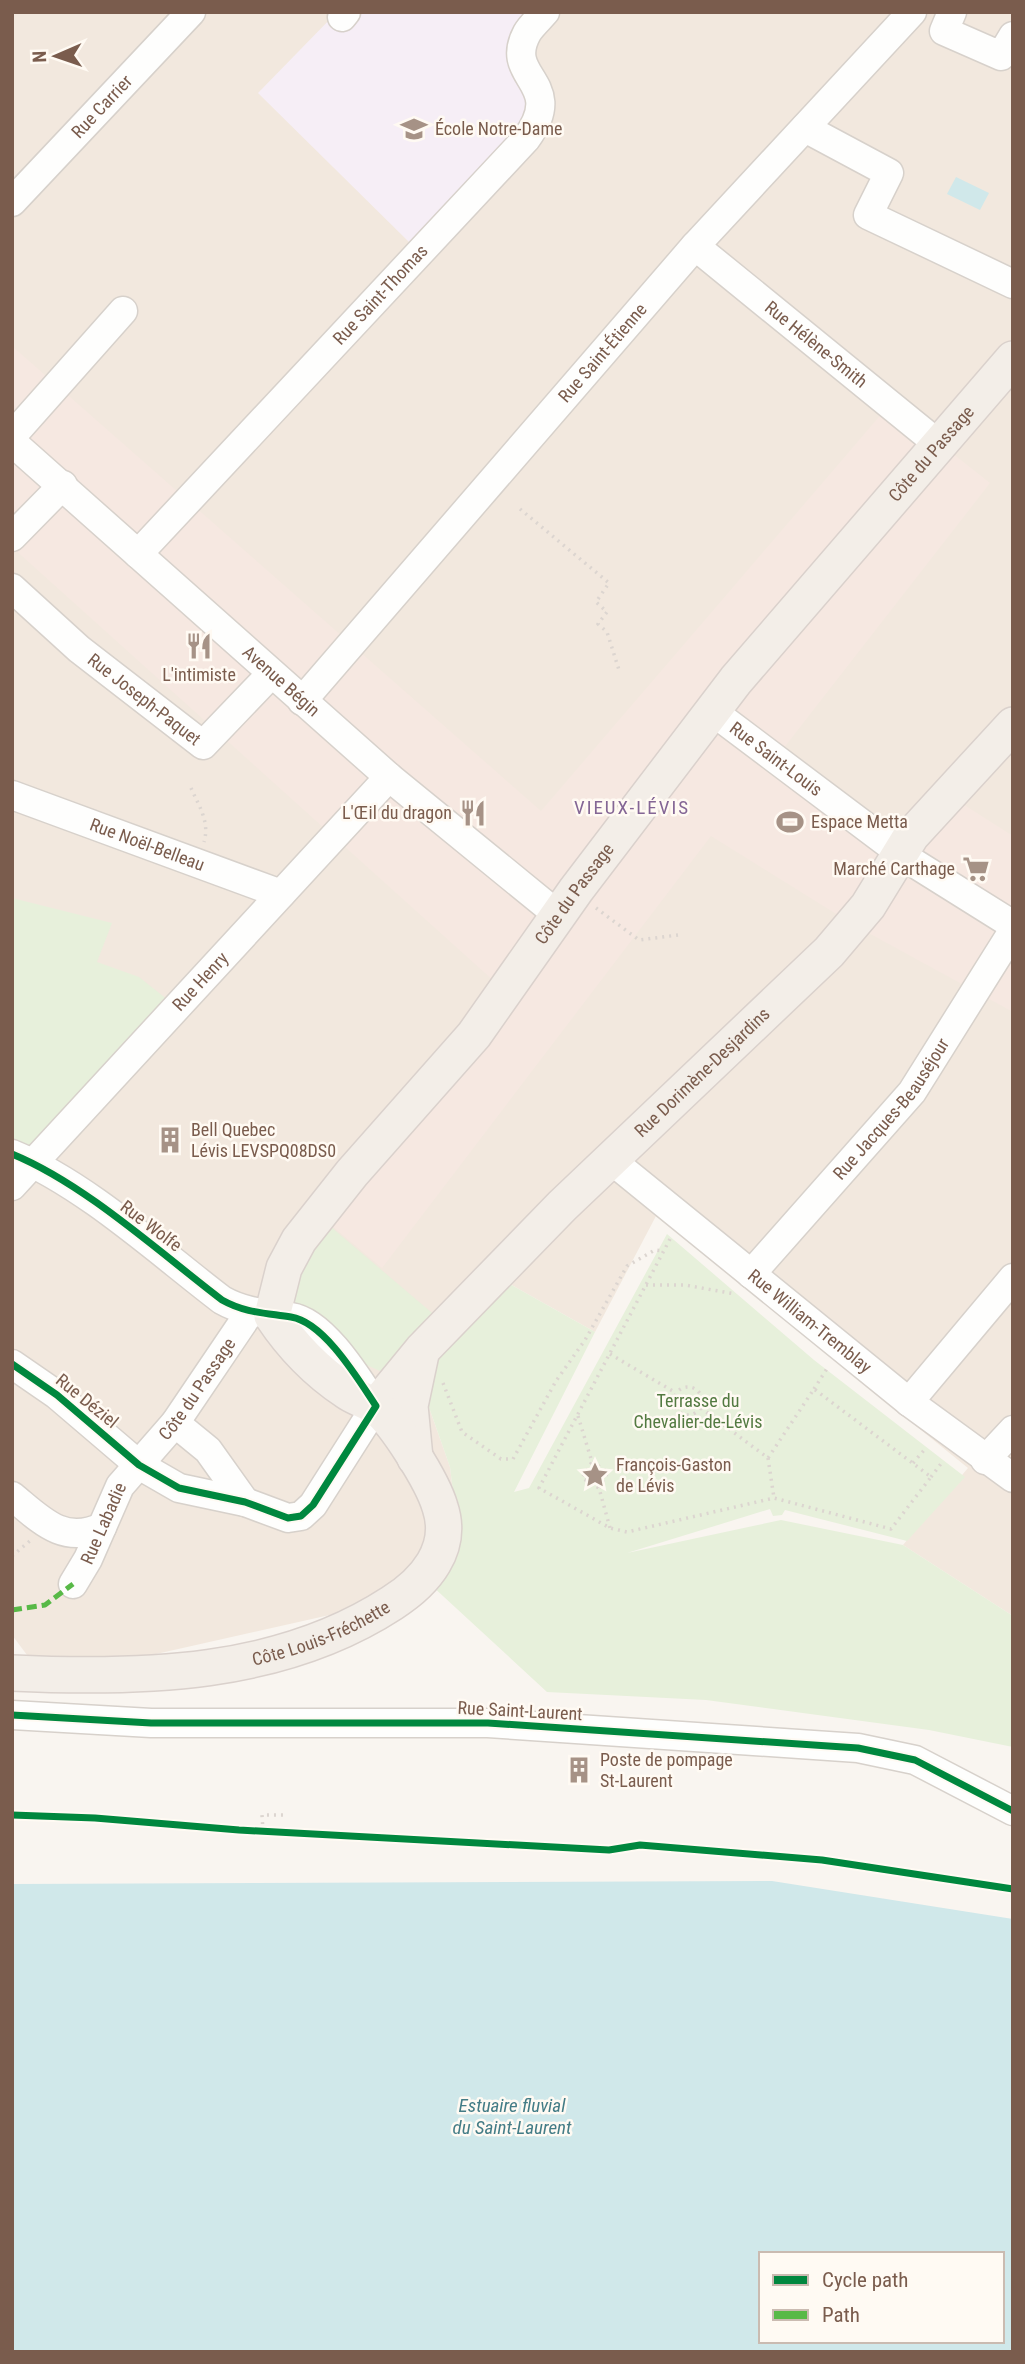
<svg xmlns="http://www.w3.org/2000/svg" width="1025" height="2364" font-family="'Roboto Condensed',sans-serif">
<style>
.residential{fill:#f2e8de}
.commercial{fill:#f6e8e1}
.education{fill:#f6eef6}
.green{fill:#e7f0db}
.water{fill:#d0e8ea;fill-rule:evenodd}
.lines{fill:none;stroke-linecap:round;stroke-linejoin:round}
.minor-casing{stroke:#d7d1cb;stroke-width:31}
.major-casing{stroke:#dad1cc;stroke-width:38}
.path{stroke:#dcd5d0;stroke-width:3.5;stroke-dasharray:2 5;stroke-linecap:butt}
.minor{stroke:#fefefd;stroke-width:28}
.major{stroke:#f3eee8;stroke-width:35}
.quiet{stroke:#58b947;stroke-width:5;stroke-dasharray:10 5;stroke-linecap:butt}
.cycleway-casing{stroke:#fffaf3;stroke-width:11}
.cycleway{stroke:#00873e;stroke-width:7}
.labels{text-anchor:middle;stroke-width:5;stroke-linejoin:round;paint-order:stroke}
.street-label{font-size:18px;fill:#7a5c4d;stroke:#fffaf3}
.poi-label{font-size:18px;fill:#7a5c4d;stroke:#fffaf3;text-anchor:start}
.park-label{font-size:18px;fill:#537a41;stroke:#fffaf3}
.neighbourhood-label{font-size:19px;letter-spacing:2px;fill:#846695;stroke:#fffaf3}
.water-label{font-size:19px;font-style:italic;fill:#437c86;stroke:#fffaf3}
</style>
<rect width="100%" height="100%" fill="#f9f5f0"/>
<polygon class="residential" points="12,12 1013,12 1013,1616 903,1545 968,1468 656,1216 595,1332 508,1283 425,1396 450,1467 458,1533 392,1601 45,1679 12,1635"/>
<polygon class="commercial" points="12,346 541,811 890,404 990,483 776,758 900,853 947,794 1013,836 1013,1012 854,925 711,836 382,1268 319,1215 505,991 12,547"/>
<polygon class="education" points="337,12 545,12 527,33 536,86 526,139 409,242 258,93"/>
<g class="green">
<polygon points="12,898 112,923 97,962 139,977 178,1008 34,1162 12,1149"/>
<polygon points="324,1221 438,1318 387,1369 380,1371 362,1363 291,1306 292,1264"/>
<polygon points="667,1234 814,1360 965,1477 907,1541 785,1510 782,1515 773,1516 770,1509 627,1553 781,1520 903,1545 1013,1616 1013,1747 929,1730 706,1700 547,1692 431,1585 458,1533 450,1467 425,1396 429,1366 508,1283 595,1332 514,1492 529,1488"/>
</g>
<g class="water">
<polygon points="956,177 989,193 980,210 947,194"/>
<path d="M772,1881L1013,1919V2352H12V1884ZM761,2254H1002V2341H761Z"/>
</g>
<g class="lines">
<g class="minor-casing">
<g id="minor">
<polyline points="952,12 944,31 1001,56 1013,36"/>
<polyline points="342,17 346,12"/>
<polyline points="805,128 889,173 868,215 1013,284"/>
<path id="s1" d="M12,202L191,12"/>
<path id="s2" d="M695,246L937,443"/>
<polyline points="12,436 123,311"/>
<path id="s3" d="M12,442L389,777L558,915"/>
<polyline points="12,537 63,485"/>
<path id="s4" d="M138,554L526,139C568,81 502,79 527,33C531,26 539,19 545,12"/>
<path id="s5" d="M12,588L79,649L203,745L271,674"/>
<path id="s6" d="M302,701L695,246L912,12"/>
<path id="s7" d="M712,711L914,863L1013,925"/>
<path id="s8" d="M12,795L281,894"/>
<path d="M12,1154C85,1184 159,1252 222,1300C245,1313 266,1313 291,1317C324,1322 358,1379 376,1406L313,1505L301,1516L288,1518L245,1502L179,1488L139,1465L57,1395L12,1364"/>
<path id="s9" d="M611,1160L909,1402L1013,1478"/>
<path id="s10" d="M12,1186L389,777"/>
<path id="s11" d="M751,1274L912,1092L1013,931"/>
<polyline points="909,1402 1013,1278"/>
<polyline points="175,1423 208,1450 245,1502"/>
<polyline points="985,1460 1013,1430"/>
<path d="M12,1496C41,1520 63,1545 102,1527"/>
<path id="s12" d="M73,1584L88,1559L120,1486L175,1423L250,1312"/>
<polyline points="12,1715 151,1723 488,1723 858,1748 915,1760 1013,1811"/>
</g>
</g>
<g class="major-casing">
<g id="major">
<path id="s13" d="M376,1406L422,1350L562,1206L829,952L868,906L911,836L1013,725"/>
<polyline points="415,1458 410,1406 421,1354"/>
<path id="s14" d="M12,1673C142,1679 280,1676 392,1603C425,1582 454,1549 440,1507C433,1483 395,1420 374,1406C365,1400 354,1397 346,1391C316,1371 292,1346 272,1316L284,1268L299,1240L352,1173L474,1035L576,890L736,680L1013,359"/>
</g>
</g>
<g class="path">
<polyline points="520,509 609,583 596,602 607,612 598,624 607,632 619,670"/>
<path d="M191,788C199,806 210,822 204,842"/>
<polyline points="596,908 639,940 678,935"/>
<polyline points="670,1239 539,1488 610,1528 627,1532 774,1498 891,1529 931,1477 814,1389 768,1458 701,1408"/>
<polyline points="646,1285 685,1285 735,1294"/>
<polyline points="610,1354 676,1393"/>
<polyline points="443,1383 462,1432 501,1459 513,1459 556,1381 585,1340 627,1266 655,1250 664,1251"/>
<circle cx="688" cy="1401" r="14"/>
<polyline points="814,1389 828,1367"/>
<polyline points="578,1416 592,1462 582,1478 599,1488 610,1528"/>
<polyline points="768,1458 774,1498"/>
<polyline points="592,1462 608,1472 599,1488"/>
<polyline points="913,1463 926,1448"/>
<polyline points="931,1477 943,1461"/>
<polyline points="12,1556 31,1540"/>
<polyline points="263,1831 262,1815 286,1815"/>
</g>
<use href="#minor" class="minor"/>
<use href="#major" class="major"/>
<polyline class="quiet" points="12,1610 45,1605 73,1584"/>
<g class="cycleway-casing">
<g id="cycleway">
<path d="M12,1154C85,1184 159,1252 222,1300C245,1313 266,1313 291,1317C324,1322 358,1379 376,1406L313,1505L301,1516L288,1518L245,1502L179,1488L139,1465L57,1395L12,1364"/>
<polyline points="12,1715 151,1723 488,1723 858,1748 915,1760 1013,1811"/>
<polyline points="12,1815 95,1818 239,1830 609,1850 640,1845 822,1860 1013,1889"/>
</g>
</g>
<use href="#cycleway" class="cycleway"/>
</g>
<defs>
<g id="school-bare" transform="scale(2.1)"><path d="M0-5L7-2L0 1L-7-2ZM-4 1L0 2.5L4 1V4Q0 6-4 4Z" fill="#a69286" stroke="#fffaf3" stroke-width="2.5" paint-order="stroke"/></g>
<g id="restaurant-bare" transform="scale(2.1)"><path d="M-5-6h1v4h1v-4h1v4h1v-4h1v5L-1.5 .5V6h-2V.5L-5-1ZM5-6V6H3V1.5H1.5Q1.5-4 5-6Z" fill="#a69286" stroke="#fffaf3" stroke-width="2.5" paint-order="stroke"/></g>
<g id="stadium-bare" transform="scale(2.1)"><path d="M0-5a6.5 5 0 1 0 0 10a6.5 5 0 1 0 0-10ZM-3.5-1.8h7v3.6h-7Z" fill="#a69286" stroke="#fffaf3" stroke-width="2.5" paint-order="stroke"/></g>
<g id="supermarket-bare" transform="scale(2.1)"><path d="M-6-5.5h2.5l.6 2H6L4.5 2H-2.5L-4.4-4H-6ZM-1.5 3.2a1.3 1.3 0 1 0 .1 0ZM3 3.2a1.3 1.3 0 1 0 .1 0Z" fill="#a69286" stroke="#fffaf3" stroke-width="2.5" paint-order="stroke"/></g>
<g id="building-bare" transform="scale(2.1)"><path d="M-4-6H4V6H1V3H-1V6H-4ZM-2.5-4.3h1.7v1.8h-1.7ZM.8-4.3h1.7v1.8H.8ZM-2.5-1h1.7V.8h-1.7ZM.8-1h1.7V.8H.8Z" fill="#a69286" stroke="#fffaf3" stroke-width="2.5" paint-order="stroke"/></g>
<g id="sight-bare" transform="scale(2.1)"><path d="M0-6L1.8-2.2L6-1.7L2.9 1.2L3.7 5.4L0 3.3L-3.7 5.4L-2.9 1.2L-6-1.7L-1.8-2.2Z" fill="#a69286" stroke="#fffaf3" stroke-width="2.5" paint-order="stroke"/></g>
</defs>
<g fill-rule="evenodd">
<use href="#school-bare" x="414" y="129"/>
<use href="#restaurant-bare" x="199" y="646"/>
<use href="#restaurant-bare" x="473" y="813"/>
<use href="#stadium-bare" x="790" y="822"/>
<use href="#supermarket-bare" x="976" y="869"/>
<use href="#building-bare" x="170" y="1140"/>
<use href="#sight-bare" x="595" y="1475"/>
<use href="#building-bare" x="579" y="1770"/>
</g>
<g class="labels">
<g class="street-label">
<text dy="6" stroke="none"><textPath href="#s1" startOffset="131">Rue Carrier</textPath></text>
<text dy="6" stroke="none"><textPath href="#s4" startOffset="355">Rue Saint-Thomas</textPath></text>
<text dy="6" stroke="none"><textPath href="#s2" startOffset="156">Rue Hélène-Smith</textPath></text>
<text dy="6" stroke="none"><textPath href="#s6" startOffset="460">Rue Saint-Étienne</textPath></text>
<text dy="6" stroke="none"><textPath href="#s14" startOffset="1860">Côte du Passage</textPath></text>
<text dy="6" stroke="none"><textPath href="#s3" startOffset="360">Avenue Bégin</textPath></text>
<text dy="6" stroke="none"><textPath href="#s5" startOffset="173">Rue Joseph-Paquet</textPath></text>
<text dy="6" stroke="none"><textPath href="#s7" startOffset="80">Rue Saint-Louis</textPath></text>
<text dy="6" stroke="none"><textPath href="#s8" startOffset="144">Rue Noël-Belleau</textPath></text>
<text dy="6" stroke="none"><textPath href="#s14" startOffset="1293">Côte du Passage</textPath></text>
<text dy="6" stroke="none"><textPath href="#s10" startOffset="278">Rue Henry</textPath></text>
<text dy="6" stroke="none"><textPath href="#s13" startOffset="467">Rue Dorimène-Desjardins</textPath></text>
<text dy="6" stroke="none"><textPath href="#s11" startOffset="217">Rue Jacques-Beauséjour</textPath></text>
<text transform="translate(151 1226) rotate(37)" y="6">Rue Wolfe</text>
<text dy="6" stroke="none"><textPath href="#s9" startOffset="256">Rue William-Tremblay</textPath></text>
<text dy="6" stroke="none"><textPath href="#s12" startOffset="233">Côte du Passage</textPath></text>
<text transform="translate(87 1401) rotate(39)" y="6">Rue Déziel</text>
<text dy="6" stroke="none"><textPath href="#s12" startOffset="68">Rue Labadie</textPath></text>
<text dy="6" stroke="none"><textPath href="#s14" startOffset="315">Côte Louis-Fréchette</textPath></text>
<text transform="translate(520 1711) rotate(3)" y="6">Rue Saint-Laurent</text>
</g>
<g class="poi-label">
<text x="435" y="135">École Notre-Dame</text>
<text x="199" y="681" text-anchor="middle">L'intimiste</text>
<text x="452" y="819" text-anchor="end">L'Œil du dragon</text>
<text x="811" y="828">Espace Metta</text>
<text x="955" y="875" text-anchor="end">Marché Carthage</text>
<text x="191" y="1136">Bell Quebec<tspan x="191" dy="21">Lévis LEVSPQ08DS0</tspan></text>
<text x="616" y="1471">François-Gaston<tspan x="616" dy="21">de Lévis</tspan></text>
<text x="600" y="1766">Poste de pompage<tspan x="600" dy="21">St-Laurent</tspan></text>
</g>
<g class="park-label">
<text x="698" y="1407">Terrasse du<tspan x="698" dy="21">Chevalier-de-Lévis</tspan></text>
</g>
<g class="neighbourhood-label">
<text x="632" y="814">VIEUX-LÉVIS</text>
</g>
<g class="water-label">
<text x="512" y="2112">Estuaire fluvial<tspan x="512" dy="22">du Saint-Laurent</tspan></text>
</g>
</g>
<rect width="1025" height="2364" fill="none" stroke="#7a5c4d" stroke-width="28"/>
<rect x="759" y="2252" width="245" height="91" fill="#fffaf3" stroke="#cabbb1" stroke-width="2"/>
<rect x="773" y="2275" width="35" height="10" fill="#00873e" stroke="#cabbb1" stroke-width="2"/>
<text x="822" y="2287" font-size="21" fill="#7a5c4d">Cycle path</text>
<rect x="773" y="2310" width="35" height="10" fill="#58b947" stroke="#cabbb1" stroke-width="2"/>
<text x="822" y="2322" font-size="21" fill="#7a5c4d">Path</text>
<g transform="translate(56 56) rotate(268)" stroke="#fffaf3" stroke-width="5" paint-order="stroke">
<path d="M0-5L12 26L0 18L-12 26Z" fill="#7a5c4d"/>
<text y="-10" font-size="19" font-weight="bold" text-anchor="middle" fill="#7a5c4d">N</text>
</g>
</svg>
